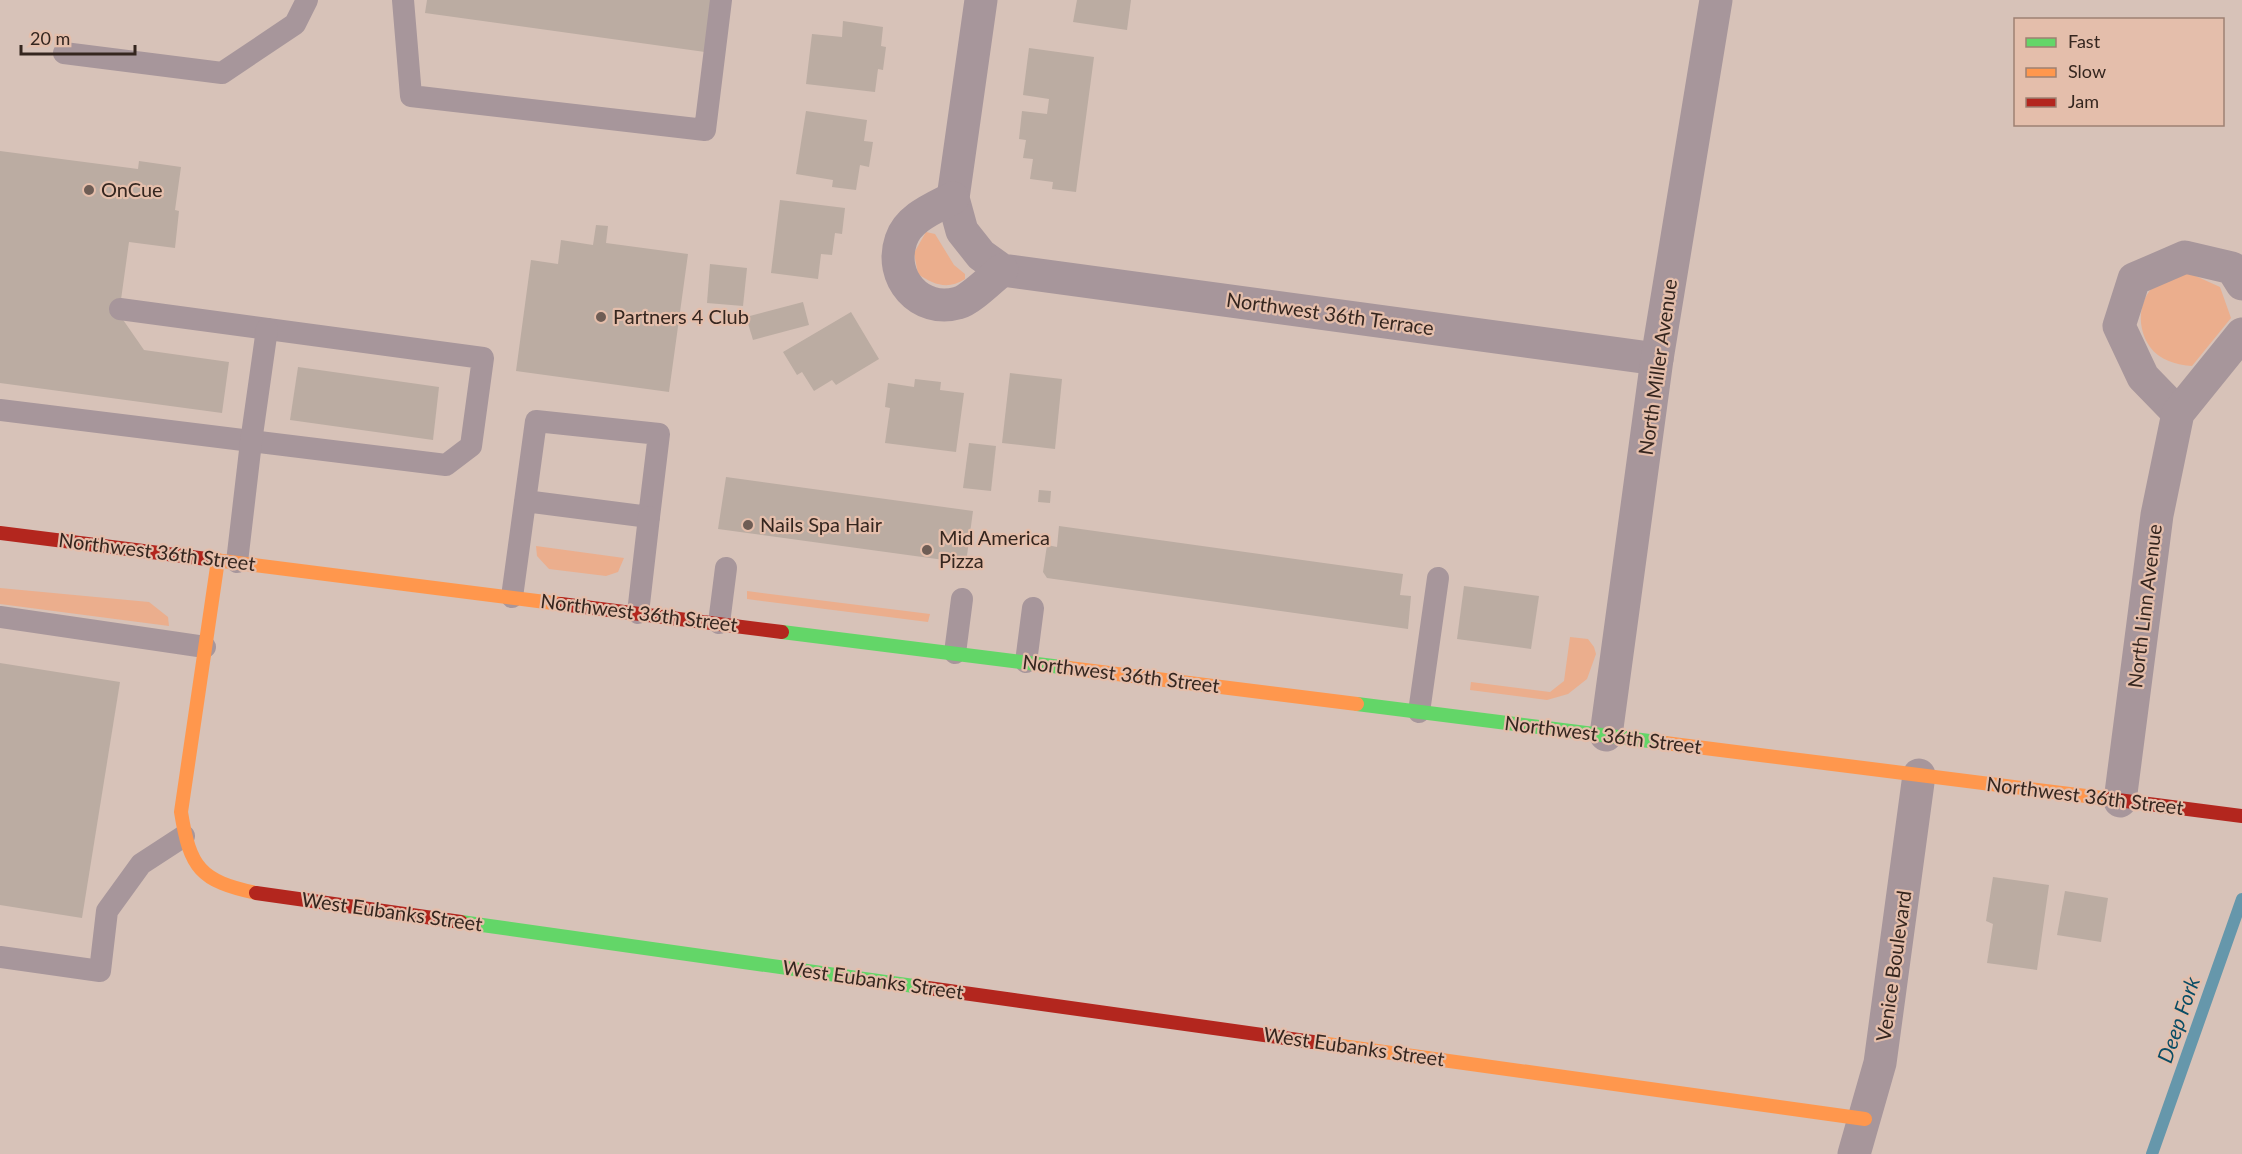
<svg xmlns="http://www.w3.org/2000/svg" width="2242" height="1154" font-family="Lato,sans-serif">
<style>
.green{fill:#ebae8d}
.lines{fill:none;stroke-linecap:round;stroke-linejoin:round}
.stream{stroke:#6697ab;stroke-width:12}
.building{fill:#bbaca2}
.lane{stroke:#a7969b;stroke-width:22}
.street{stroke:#a7969b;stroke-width:33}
.fast{stroke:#63d668;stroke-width:14}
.slow{stroke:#ff974d;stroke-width:14}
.jam{stroke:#b3261e;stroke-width:14}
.poi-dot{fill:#6e5d55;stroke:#e4beab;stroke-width:2}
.labels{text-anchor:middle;stroke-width:4.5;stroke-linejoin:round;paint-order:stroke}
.poi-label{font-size:20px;fill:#35261f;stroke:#e4beab;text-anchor:start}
.street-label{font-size:20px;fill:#35261f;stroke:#e4beab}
.water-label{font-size:21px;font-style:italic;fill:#0a4d65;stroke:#e4beab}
</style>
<rect width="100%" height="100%" fill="#d7c2b8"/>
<g class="green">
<path d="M926,232L935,234L954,265L965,274V279C948,290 934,285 918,274L914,253Z"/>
<path d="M2189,273L2220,287L2231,318L2192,366C2177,365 2159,360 2150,347C2134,324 2139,291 2165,278C2172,275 2182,274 2189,273Z"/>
<polygon points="536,546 624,558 618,572 606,576 549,569 537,556"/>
<polygon points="0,588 149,602 168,617 169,626 0,604"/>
<polygon points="747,591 930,614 928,622 747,599"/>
<polygon points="1570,637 1588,639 1594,647 1596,654 1587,679 1568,694 1547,700 1470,690 1471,682 1550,692 1564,681"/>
</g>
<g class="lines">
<polyline class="stream" points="2152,1154 2242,899"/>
</g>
<g class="building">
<polygon points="427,0 713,0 705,52 425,13"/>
<polygon points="1077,0 1131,0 1127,30 1073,22"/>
<polygon points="843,21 883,27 881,46 886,47 883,70 878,69 875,92 806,84 812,34 842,37"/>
<polygon points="1029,48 1094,57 1076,192 1052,189 1053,182 1030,179 1033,159 1023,158 1026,140 1019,139 1022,111 1047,114 1049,99 1023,95"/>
<polygon points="806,111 867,120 864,141 873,142 869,167 860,165 856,190 832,187 833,180 796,174"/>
<polygon points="0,151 138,169 139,161 181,167 175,210 179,211 175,248 129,242 119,314 144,350 229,362 222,413 0,383"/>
<polygon points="780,200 845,208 842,234 835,233 832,255 821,254 818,279 771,273"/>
<polygon points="596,225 608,226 606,243 688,254 669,392 516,371 531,260 558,264 561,240 593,245"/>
<polygon points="710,264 747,268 743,306 707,303"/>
<polygon points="803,302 809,325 753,340 746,317"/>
<polygon points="851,312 879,359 836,385 832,380 814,391 802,372 797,375 783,352"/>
<polygon points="298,367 439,387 433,440 290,420"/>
<polygon points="1010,373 1062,379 1055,449 1002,443"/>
<polygon points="915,379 941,382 940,390 964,393 956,452 885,443 890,408 885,407 888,383 914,387"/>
<polygon points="969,443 996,446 991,491 963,488"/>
<polygon points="726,477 973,511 966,563 718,529"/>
<polygon points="1039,490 1051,491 1050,503 1038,502"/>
<polygon points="1059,526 1403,574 1400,595 1411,596 1408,629 1047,578 1043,572 1047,545 1057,547"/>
<polygon points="1464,586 1539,596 1531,649 1457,639"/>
<polygon points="0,663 120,682 82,918 0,905"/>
<polygon points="1993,877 2049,885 2037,970 1987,963 1993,924 1986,921"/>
<polygon points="2065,891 2108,898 2101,942 2057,935"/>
</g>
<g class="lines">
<g class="lane">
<polyline points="403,0 411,96 705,130 721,0"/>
<polyline points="64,53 222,73 295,24 307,0"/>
<polyline points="0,410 446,465 471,446 483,358 120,309"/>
<polyline points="237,562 251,442 267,329"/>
<polyline points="512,597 536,421 659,434 649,517 525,501"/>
<polyline points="638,613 649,517"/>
<polyline points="0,617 205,647"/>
<polyline points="719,623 726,568"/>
<polyline points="955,653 962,599"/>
<polyline points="1026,662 1033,608"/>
<polyline points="1419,712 1438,578"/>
<polyline points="0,957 100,971 107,911 141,864 184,836"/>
</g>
<g class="street">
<polyline points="981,0 953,198 962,231 981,255 1002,270 1657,359"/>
<path d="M953,198C934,208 908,218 901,240C888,278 920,314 958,303C970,300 992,278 1002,270"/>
<polyline points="2178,413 2143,377 2119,326 2134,279 2185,257 2232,268 2242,284"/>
<polyline points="1606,735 1657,359 1716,0"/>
<polyline points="2120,801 2157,515 2178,413 2242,334"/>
<polyline points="1854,1154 1880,1063 1919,775"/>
</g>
<g class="fast">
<polyline points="782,632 1069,668"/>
<polyline points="1357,704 1665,743"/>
<polyline points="461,922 928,988"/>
</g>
<g class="slow">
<polyline points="207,559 561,604"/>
<path d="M218,560L181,812C190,868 200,881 256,893"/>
<polyline points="1069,668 1357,704"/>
<polyline points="1665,743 2110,799"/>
<polyline points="1313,1042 1865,1119"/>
</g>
<g class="jam">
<polyline points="0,533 207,559"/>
<polyline points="561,604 782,632"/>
<polyline points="2110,799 2242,816"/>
<polyline points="256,893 461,922"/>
<polyline points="928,988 1313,1042"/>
</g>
</g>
<g class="poi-dot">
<circle cx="89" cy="190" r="6"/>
<circle cx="601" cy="317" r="6"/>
<circle cx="748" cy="525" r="6"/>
<circle cx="927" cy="550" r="6"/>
</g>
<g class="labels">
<g class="poi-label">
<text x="101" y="197">OnCue</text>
<text x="613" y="324">Partners 4 Club</text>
<text x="760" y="532">Nails Spa Hair</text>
<text x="939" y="545">Mid America<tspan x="939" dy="23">Pizza</tspan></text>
</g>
<g class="street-label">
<text transform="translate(1330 314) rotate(8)" y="7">Northwest 36th Terrace</text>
<text transform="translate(1658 367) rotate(-82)" y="7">North Miller Avenue</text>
<text transform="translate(157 552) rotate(7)" y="7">Northwest 36th Street</text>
<text transform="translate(2145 606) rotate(-83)" y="7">North Linn Avenue</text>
<text transform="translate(639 613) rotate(7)" y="7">Northwest 36th Street</text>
<text transform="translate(1121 674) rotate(7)" y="7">Northwest 36th Street</text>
<text transform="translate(1603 735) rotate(7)" y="7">Northwest 36th Street</text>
<text transform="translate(2085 796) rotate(7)" y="7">Northwest 36th Street</text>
<text transform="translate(392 912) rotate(8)" y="7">West Eubanks Street</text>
<text transform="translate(1894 966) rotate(-82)" y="7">Venice Boulevard</text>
<text transform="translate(873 980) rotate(8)" y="7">West Eubanks Street</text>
<text transform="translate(1354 1047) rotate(8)" y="7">West Eubanks Street</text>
</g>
<g class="water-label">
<text transform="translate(2179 1020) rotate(-71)" y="7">Deep Fork</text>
</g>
</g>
<rect x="2014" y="18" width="210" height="108" fill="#e4beab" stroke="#9e8173" stroke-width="1.5"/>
<rect x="2026" y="38" width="30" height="9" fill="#63d668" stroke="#9e8173" stroke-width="1.5"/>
<text x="2068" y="48" font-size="18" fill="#35261f">Fast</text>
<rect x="2026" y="68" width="30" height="9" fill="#ff974d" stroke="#9e8173" stroke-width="1.5"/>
<text x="2068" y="78" font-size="18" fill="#35261f">Slow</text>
<rect x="2026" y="98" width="30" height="9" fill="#b3261e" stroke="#9e8173" stroke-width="1.5"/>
<text x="2068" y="108" font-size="18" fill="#35261f">Jam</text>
<path d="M21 45v9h114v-9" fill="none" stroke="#35261f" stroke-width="3"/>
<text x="30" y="45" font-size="18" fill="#35261f" stroke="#e4beab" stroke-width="4.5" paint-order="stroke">20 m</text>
</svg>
